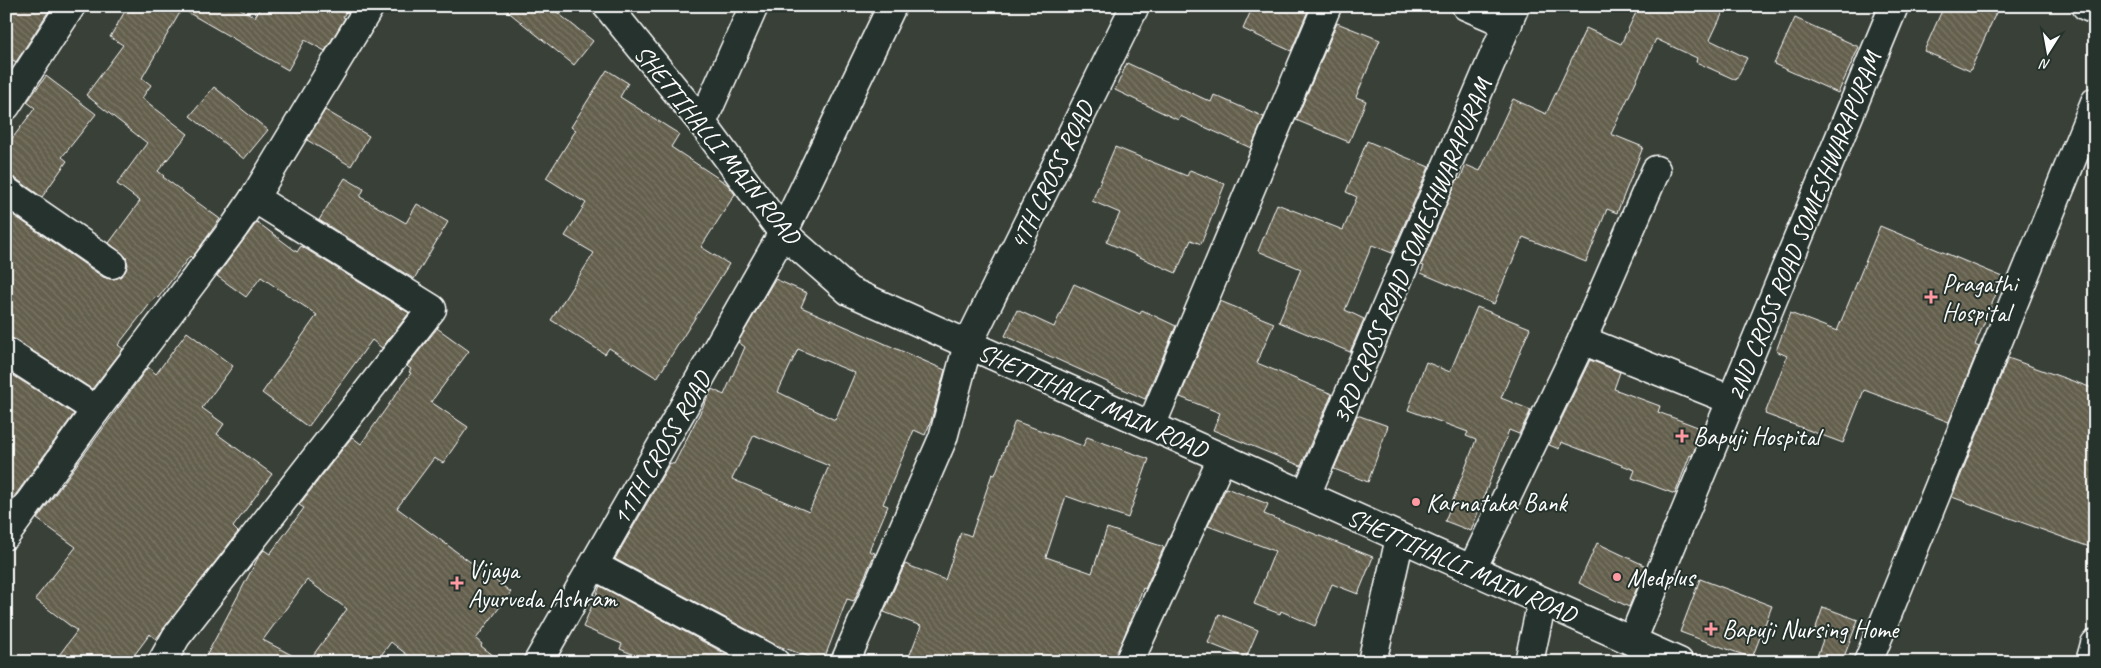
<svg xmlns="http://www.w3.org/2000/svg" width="2101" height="668" font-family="Caveat,sans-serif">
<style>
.building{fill:url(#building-back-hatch);stroke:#fff;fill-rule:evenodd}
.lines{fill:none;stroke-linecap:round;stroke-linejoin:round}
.minor-casing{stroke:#fff;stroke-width:31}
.tertiary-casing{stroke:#fff;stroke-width:31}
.minor{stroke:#26332d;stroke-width:28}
.tertiary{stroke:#26332d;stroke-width:28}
.poi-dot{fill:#ff9aa2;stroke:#26332d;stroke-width:2}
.labels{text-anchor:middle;stroke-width:4;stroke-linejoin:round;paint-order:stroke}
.street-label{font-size:25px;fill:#fff;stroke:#26332d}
.poi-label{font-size:25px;fill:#fff;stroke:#26332d;text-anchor:start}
</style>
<defs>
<pattern id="building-back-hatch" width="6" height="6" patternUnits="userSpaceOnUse" patternTransform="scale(1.25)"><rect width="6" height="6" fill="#645f4d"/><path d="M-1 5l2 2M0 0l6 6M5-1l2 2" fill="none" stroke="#7b7768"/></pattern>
</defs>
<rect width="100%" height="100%" fill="#394037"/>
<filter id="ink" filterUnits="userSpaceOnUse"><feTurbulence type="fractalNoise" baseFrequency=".02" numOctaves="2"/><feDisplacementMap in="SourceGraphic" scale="10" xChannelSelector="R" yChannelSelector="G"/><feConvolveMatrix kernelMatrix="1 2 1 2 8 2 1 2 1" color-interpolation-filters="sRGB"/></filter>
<g filter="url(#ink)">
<g class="building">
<polygon points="6,6 52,6 16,62 6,56"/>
<polygon points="128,6 236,6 255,17 261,6 349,6 343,17 345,18 325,51 305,40 288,70 182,9 142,78 151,85 142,98 188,134 158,171 164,176 163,177 220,219 192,258 190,256 158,298 156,296 118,345 123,349 92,389 14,339 6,336 6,210 103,277 110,279 118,278 125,272 128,265 126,257 109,243 140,201 117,184 147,143 86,95 123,45 110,37"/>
<polygon points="501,6 549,6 593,41 574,65"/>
<polygon points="1253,6 1310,6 1291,51 1243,29"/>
<polygon points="1639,6 1726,6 1710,40 1747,58 1736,80 1696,62 1697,58 1656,39 1611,134 1643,147 1617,213 1607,209 1586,262 1523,237 1494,304 1421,273 1424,266 1421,265 1458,178 1460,179 1466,165 1480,171 1513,99 1546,114 1586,28 1621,44"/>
<polygon points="1944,6 1999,6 1970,71 1924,51"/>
<polygon points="1795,18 1859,47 1838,93 1774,64"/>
<polygon points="1337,23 1380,40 1356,97 1366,101 1349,142 1296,120"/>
<polygon points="1127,63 1211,102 1214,95 1264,117 1251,148 1180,116 1178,120 1115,90"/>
<polygon points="607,70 628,83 620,97 679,134 671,147 727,184 735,194 701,247 729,264 657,378 609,348 605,354 551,320 594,253 565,236 586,203 546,178 576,130 571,127"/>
<polygon points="46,76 96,114 62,157 67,161 42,197 15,178 6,176 6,147 35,108 27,102"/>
<polygon points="214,87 268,130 244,159 190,116"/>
<polygon points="325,110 369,136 351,166 307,140"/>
<polygon points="1367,141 1429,167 1392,253 1372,245 1345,310 1364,319 1350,352 1279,322 1301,269 1258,251 1277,204 1343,230 1357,197 1346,192"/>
<polygon points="1115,147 1187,176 1190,170 1225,184 1201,244 1191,240 1176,273 1106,242 1120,213 1092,201"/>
<polygon points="345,178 364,189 360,197 406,223 417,204 448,222 414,279 319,220"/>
<polygon points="257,222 297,252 301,246 409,313 382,348 372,340 308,427 262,393 317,315 261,277 246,297 217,276"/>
<polygon points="1880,226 2003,277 1975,345 1979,347 1949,422 1864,390 1843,443 1765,414 1787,356 1776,351 1790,313 1837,331"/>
<path d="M775,279L807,293L801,307L945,370L931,421L925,435L914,430L883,504L888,506L869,551L875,553L854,601L847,599L823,662L776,645L615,559L670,463L674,464L712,389L724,395L745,347L738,342ZM798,349L855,373L835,420L778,392ZM754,435L829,466L809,512L732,479Z"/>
<polygon points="1074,284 1140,314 1142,310 1176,326 1145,399 1005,336 1017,310 1054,327"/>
<polygon points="1220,301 1274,323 1257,363 1332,394 1301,466 1213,430 1220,413 1180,397"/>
<polygon points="1477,307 1530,328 1501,398 1531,410 1519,434 1509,430 1471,531 1445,521 1476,440 1466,436 1468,432 1408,410 1426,362 1450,372"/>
<polygon points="439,326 437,328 469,351 431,402 468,427 443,463 434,458 397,508 511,592 476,639 482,644 481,646 502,662 416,662 391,642 376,662 308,662 347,609 307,580 263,640 305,662 203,662 259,556 264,550 270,554 304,508 299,505 352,437 361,444 411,373 409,372 411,369 407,366"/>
<polygon points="187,332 233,366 202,408 224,424 217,434 272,474 233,527 238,532 156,639 150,634 129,662 54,662 77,631 35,599 76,547 37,519 148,367 156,374"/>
<polygon points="2008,358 2095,389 2095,549 1952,497"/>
<polygon points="1590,360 1620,372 1614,389 1660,406 1658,412 1703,429 1692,456 1690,455 1675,494 1632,478 1635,470 1561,442 1559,449 1549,445"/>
<polygon points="11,374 74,414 11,501 6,497 6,379"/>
<polygon points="1357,415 1388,426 1368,482 1334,469"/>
<polygon points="1015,421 1083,446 1087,437 1149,459 1128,518 1066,496 1046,557 1092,573 1107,528 1164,547 1145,589 1143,588 1114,662 907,662 921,626 884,612 905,564 945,580 961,532 971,536 992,474 995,475"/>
<polygon points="1226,488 1268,504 1264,514 1373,557 1358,594 1332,584 1315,626 1281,611 1280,614 1254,604 1275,551 1208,526"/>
<polygon points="1597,543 1646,566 1629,607 1579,583"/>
<polygon points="1700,579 1772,606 1752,658 1680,632"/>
<polygon points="600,586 741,662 651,662 620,649 622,644 583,627"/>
<polygon points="1823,607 1858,620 1842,662 1815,662 1824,637 1814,633"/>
<polygon points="1219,614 1258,630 1246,658 1208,643"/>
</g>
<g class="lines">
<g class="minor-casing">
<g id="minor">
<polyline points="1466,6 1508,24"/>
<polyline points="2086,6 2095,10"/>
<polyline points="6,106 71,6"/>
<polyline points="702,123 754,6"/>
<polyline points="6,191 112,264"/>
<polyline points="1582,340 1731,400"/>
<polyline points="6,352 96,410"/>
<polyline points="1151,426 1327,6"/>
<polyline points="1306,495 1515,6"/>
<polyline points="6,535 96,410 235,226 254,198 370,6"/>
<polyline points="595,566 775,662"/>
<polyline points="1472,569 1582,340 1656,170"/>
<polyline points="1632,641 1894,6"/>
<polyline points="162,662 176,637 432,309 254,198"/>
<polyline points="538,662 783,233 892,6"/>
<polyline points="845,662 943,438 968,344 1135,6"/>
<polyline points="1129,662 1222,458"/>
<polyline points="1372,662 1400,538"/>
<polyline points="1529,662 1542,601"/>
<polyline points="1868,662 2095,102"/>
<polyline points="2090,662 2095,644"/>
</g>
</g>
<g class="tertiary-casing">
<polyline id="tertiary" points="607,6 702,123 783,233 849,291 1679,662"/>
</g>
<use href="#minor" class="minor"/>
<use href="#tertiary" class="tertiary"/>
</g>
</g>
<g class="poi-dot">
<path d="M1928.5 289.5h5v5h5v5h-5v5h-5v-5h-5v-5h5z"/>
<path d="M1679.5 428.5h5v5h5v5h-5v5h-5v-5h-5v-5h5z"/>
<circle cx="1416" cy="502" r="5"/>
<circle cx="1617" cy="577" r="5"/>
<path d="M454.5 575.5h5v5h5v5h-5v5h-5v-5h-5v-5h5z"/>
<path d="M1708.5 621.5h5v5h5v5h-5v5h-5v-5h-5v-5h5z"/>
</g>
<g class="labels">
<g class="street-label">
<text transform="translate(718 144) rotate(51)" y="9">SHETTIHALLI MAIN ROAD</text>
<text transform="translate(1051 175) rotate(-64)" y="9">4TH CROSS ROAD</text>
<text transform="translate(1803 226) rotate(-68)" y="9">2ND CROSS ROAD SOMESHWARAPURAM</text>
<text transform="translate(1411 251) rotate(-67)" y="9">3RD CROSS ROAD SOMESHWARAPURAM</text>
<text transform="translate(1093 400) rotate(24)" y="9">SHETTIHALLI MAIN ROAD</text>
<text transform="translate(661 448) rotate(-60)" y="9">11TH CROSS ROAD</text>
<text transform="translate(1462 565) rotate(24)" y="9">SHETTIHALLI MAIN ROAD</text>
</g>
<g class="poi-label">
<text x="1942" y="292">Pragathi<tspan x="1942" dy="29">Hospital</tspan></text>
<text x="1693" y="445">Bapuji Hospital</text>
<text x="1426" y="511">Karnataka Bank</text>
<text x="468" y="578">Vijaya<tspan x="468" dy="29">Ayurveda Ashram</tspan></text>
<text x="1627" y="586">Medplus</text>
<text x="1722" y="638">Bapuji Nursing Home</text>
</g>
</g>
<rect width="2101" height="668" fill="none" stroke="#26332d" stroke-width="25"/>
<rect x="12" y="12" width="2076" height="643" fill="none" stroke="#fff" stroke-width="2" filter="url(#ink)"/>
<g transform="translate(2048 52) rotate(191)" stroke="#26332d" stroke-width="4" paint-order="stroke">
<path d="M0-4L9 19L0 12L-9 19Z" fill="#ffffff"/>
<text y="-8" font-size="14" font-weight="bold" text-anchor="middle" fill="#ffffff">N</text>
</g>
</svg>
